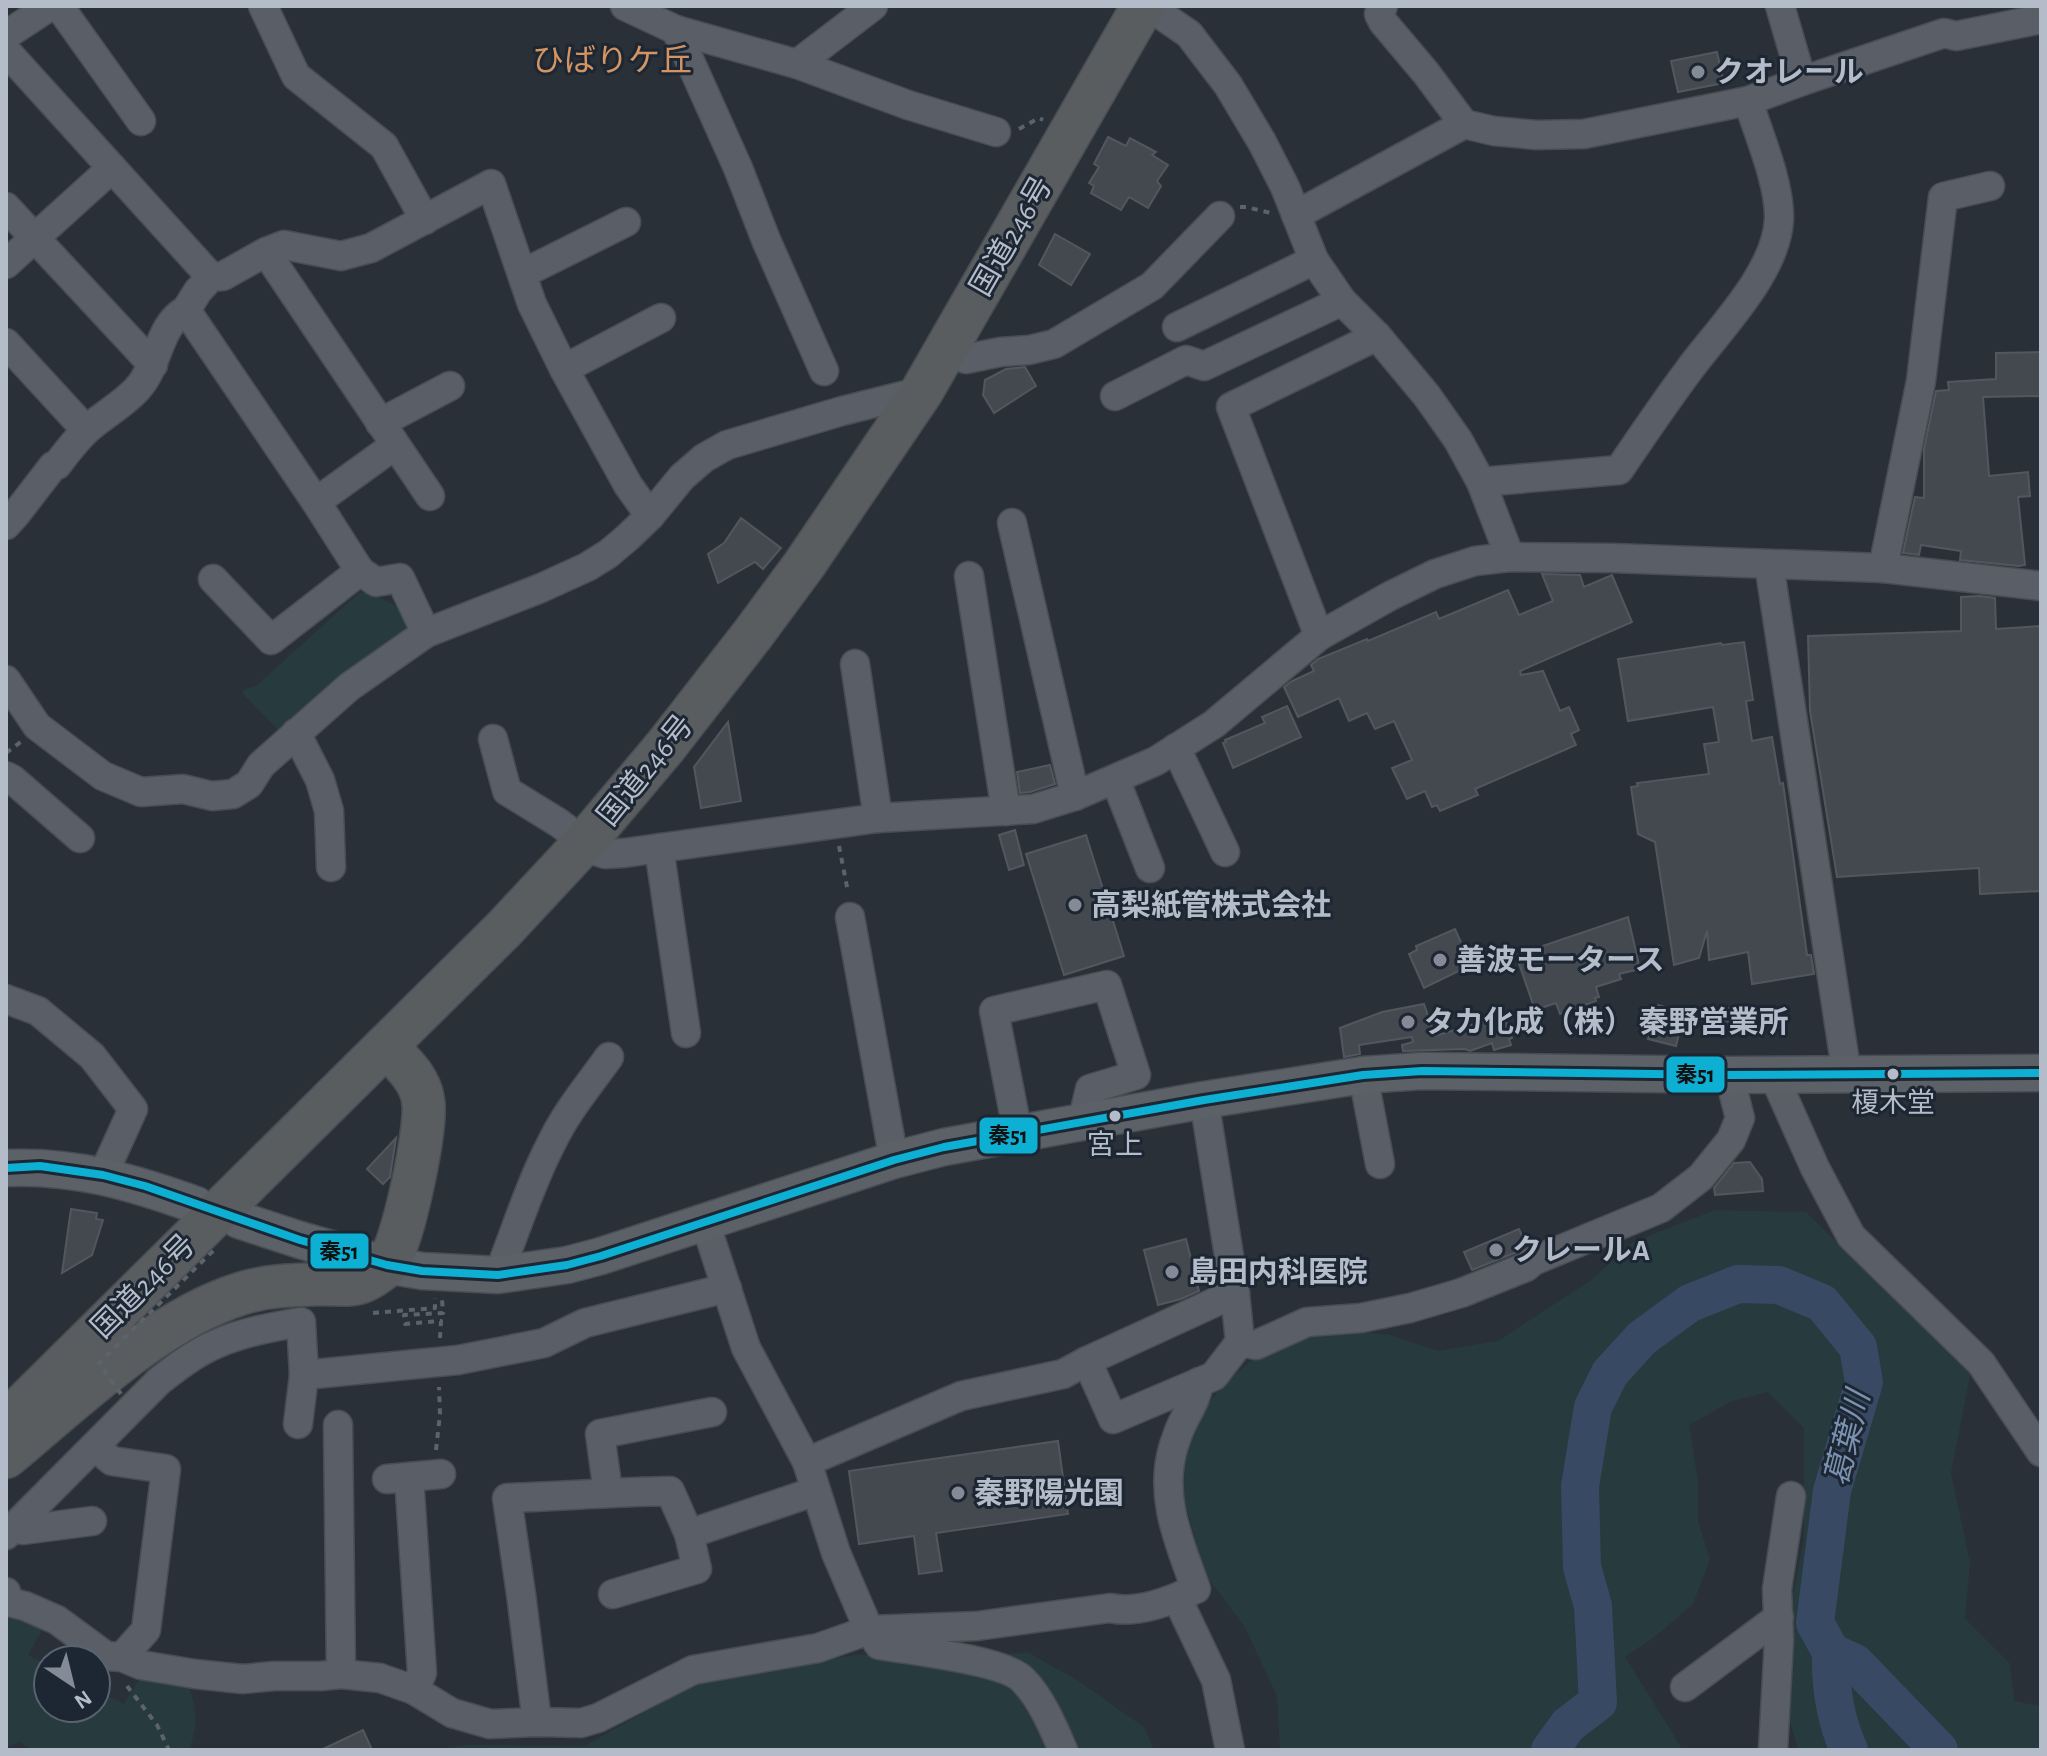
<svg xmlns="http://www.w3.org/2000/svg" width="2047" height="1756" font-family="'Alegreya Sans','Noto Sans JP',sans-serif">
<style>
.green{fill:#273a3e}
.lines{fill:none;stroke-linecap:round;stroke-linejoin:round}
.river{stroke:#384963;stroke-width:38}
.building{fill:#444950;stroke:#52575f;stroke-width:2}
.minor-casing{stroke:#484c53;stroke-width:31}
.major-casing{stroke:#484c55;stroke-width:39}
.highway-casing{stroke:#474c53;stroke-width:45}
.path{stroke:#5d636a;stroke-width:4;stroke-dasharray:6 6;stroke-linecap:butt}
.minor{stroke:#5a5e66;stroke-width:28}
.major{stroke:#5c6168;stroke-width:36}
.highway{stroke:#5a5d60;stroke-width:42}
.path-bridge{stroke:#5d636a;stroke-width:4;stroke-dasharray:6 6;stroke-linecap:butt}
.bus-1-casing{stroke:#1d2633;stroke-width:14}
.bus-1{stroke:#0dafd3;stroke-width:8}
.poi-dot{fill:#848b96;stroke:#1d2633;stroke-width:3}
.bus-dot{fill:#b4bcc9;stroke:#1d2633;stroke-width:3}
.labels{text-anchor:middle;stroke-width:6;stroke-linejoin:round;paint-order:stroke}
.bus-label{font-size:28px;fill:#b4bcc9;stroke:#1d2633}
.poi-label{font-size:30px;font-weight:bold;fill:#b4bcc9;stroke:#1d2633;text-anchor:start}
.street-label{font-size:30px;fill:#b4bcc9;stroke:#1d2633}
.neighbourhood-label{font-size:32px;fill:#d59563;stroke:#1d2633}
.water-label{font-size:32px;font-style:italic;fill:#7c92b1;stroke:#1d2633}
.line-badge{stroke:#1d2633;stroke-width:3}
.pale-badge-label{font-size:22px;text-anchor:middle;font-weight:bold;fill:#111}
</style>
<rect width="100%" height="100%" fill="#2a3038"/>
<g class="green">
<polygon points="369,592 400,608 410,629 281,733 242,693 246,689 256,686 359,593"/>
<polygon points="1715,1210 1806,1212 1899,1304 1972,1365 1951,1473 1970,1562 1965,1619 2010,1664 2014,1701 2041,1706 2041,1750 1798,1750 1786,1707 1793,1595 1804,1540 1804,1428 1768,1392 1732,1401 1689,1425 1698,1482 1698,1521 1710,1559 1693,1604 1657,1635 1625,1657 1683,1750 1280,1750 1277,1696 1245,1627 1205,1574 1181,1488 1190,1430 1221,1387 1260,1353 1329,1328 1390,1335 1438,1351 1498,1341 1591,1280 1633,1242"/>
<path d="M6,1607L44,1626L28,1655L48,1665V1708H96V1690L124,1704L141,1676L186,1679C196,1706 200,1722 189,1750H32L20,1742L6,1747Z"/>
<polygon points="1029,1653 1077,1680 1144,1727 1154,1750 433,1750 468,1745 584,1746 706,1678 855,1655"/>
</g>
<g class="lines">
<g class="river">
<path d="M1831,1652C1830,1686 1835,1719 1849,1750"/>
<polyline points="1550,1750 1568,1725 1598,1702 1593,1606 1582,1567 1580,1486 1593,1407 1610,1373 1642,1338 1690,1303 1738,1284 1779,1285 1822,1303 1858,1347 1864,1382 1832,1491 1815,1623 1831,1652 1855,1663 1939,1750"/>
</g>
</g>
<g class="building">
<polygon points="1717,52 1724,83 1678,92 1671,61"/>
<polygon points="1108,137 1126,146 1130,138 1156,152 1152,155 1168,165 1157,181 1161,186 1148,208 1129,197 1121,210 1091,193 1094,186 1089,183 1099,167 1094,164"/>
<polygon points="1055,234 1090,254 1071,285 1039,265"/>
<polygon points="2041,352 2041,396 1983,397 1989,476 2028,472 2030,496 2018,497 2025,565 2019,566 1960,560 1961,551 1921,545 1919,555 1903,553 1915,497 1924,498 1924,449 1936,391 1949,390 1948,382 1996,379 1996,353"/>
<polygon points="1025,367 1036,386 994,413 983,395 985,380 1006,369"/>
<polygon points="741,518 781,548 763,569 755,562 718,583 708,554 724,543"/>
<polygon points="1542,574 1580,575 1584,587 1612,575 1632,622 1520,671 1521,675 1543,671 1560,711 1569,707 1579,730 1571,734 1576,745 1475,789 1478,795 1440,811 1437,805 1432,807 1425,791 1407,799 1392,768 1412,760 1394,721 1375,729 1367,713 1349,721 1339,698 1298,717 1284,687 1292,681 1314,671 1311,665 1318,659 1367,639 1368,641 1436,612 1439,619 1508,590 1519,615 1553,601"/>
<polygon points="1979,596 1995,598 1996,629 2041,626 2041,891 1980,894 1979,868 1837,877 1810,711 1808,636 1961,631 1961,597"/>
<polygon points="1744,642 1753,700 1746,701 1752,741 1772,737 1780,784 1783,783 1807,955 1811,955 1814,974 1752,984 1748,952 1709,960 1707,931 1699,958 1674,965 1655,842 1638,834 1631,787 1638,786 1637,783 1709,774 1704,744 1719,742 1713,707 1628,721 1618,659 1721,643 1722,645"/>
<polygon points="1287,706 1301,737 1233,768 1223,743 1226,742 1225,740 1265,723 1262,717"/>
<polygon points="728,722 741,801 701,808 694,767"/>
<polygon points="1050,765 1055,784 1030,792 1020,793 1017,772"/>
<polygon points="1015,830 1024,865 1009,870 999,835"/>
<polygon points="1086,835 1124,956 1064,975 1026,854"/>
<polygon points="1628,917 1640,969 1619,974 1621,979 1596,987 1599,997 1595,998 1596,1001 1560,1014 1556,1003 1535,1010 1516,955"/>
<polygon points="1455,929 1471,965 1424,988 1409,954 1417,950 1416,946"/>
<polygon points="1424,1004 1435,1036 1504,1015 1512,1038 1509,1039 1511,1045 1494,1050 1492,1043 1470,1051 1465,1049 1403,1051 1402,1045 1413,1042 1412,1037 1359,1045 1360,1054 1344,1057 1340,1028 1382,1012"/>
<polygon points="1658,1005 1684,1013 1676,1046 1648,1039"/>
<polygon points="1732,1008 1734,1025 1715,1026 1713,1009"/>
<polygon points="396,1138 390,1177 383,1184 367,1169"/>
<polygon points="1750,1162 1762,1179 1763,1191 1715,1195 1714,1188 1734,1163"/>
<polygon points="71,1209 97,1213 96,1219 103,1220 92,1255 62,1273"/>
<polygon points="1519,1229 1526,1245 1517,1252 1472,1270 1464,1252"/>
<polygon points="1186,1239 1199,1291 1181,1299 1158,1305 1144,1250"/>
<polygon points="1058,1441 1068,1514 936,1533 942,1571 919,1574 914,1536 859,1544 849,1471"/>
<polygon points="363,1730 372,1750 321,1750"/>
</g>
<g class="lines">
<g class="minor-casing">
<g id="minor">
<polyline points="59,6 141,121"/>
<polyline points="263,6 296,76 384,146 425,220"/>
<polyline points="625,6 676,30 797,64 908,105 996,132"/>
<polyline points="1148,6 1189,34 1228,85 1262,142 1285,187 1314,260 1342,301 1377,336 1427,396 1458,440 1481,482 1510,557"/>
<polyline points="1383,6 1379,14 1383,22 1426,73 1464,124 1494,131 1536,135 1584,134 1748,101 1802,81 1944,33 1956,36 2041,19"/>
<polyline points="1780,6 1802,81"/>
<polyline points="676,30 738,168 766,240 824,371"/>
<polyline points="6,35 50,6"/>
<polyline points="6,51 211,277"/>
<polyline points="797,64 873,6"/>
<polyline points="6,207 153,365"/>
<polyline points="1296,215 1464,124"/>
<polyline points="266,252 284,245 341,256 371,248 491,184 532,304 564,369 628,485 650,516"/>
<polyline points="6,264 112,168"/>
<polyline points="522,274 626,222"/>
<polyline points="1177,327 1314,260"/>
<polyline points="6,343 86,430"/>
<polyline points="945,352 966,359 1000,352 1029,350 1054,344 1152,286 1220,216"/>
<polyline points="564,369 661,318"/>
<polyline points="1115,396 1186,360 1204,366 1342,301"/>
<polyline points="380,423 450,386"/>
<path d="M1481,482L1619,470C1642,436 1665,402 1689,370C1719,329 1777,272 1779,219C1780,184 1759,135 1748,101"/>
<polyline points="316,502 395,445"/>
<polyline points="1012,523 1075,796"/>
<path d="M6,525L16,514L53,466L57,465C67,452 77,438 90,427C105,414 125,403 138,388C159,365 158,325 186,310"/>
<polyline points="1769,564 1844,1056 1844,1074"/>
<polyline points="1883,568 1921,381 1943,197 1990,186"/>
<polyline points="969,576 1006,811"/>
<polyline points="213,579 271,640 360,571"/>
<polyline points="426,633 400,578 376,582 360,571 316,502 186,310 198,291 211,277 223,276 266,252 430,496"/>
<polyline points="1319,636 1231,407 1377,336"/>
<polyline points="855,664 878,818"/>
<polyline points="6,680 37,726 103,776 141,792 183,789 212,796 233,794 249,784 261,765 349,687 426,633 541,588 587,567 608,554 627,538 650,516 682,477 704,458 727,445 842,411 922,391"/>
<polyline points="296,733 320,780 329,811 331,867"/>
<polyline points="493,739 507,791 559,823 596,851 605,854 624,853 878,818 1033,809 1075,796 1156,761 1214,724 1319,636 1390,596 1435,574 1475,561 1510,557 1612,558 1883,568 2041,586"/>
<polyline points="1176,748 1225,852"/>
<polyline points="6,776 12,779 80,838"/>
<polyline points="1115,779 1150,868"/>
<polyline points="659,848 686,1033"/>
<polyline points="850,917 894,1160"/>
<polyline points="6,999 38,1011 92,1056 133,1109 103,1175"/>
<polyline points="1773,1074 1815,1168 1851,1236 1981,1363 2041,1452"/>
<polyline points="1363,1075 1380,1164"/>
<polyline points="1018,1134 994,1011 1107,985 1136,1075 1090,1089 1082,1123"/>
<path d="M705,1222L746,1348L807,1462L836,1553L869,1630L879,1645C910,1650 1005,1660 1023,1680C1041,1698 1053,1727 1063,1750"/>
<path d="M498,1275C516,1231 529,1186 551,1144C566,1112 589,1085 609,1057"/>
<polyline points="1240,1342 1256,1345 1307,1322 1361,1318 1410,1308 1461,1293 1526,1267 1533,1261 1661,1208 1701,1177 1731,1140 1740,1118 1729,1075"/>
<polyline points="1087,1361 1113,1419 1214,1376 1240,1342 1235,1293 1204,1100"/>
<polyline points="298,1424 304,1375"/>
<polyline points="338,1425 341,1674"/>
<polyline points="95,1447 112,1461 166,1469 146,1630 122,1657"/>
<polyline points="807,1462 961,1396 1063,1374 1087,1361 1235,1293"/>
<polyline points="409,1477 422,1673 414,1690"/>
<polyline points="387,1479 441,1474"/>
<polyline points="608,1492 600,1434 712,1412"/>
<polyline points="16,1526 23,1530 92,1521"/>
<polyline points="689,1534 816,1491"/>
<path d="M6,1535L159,1381C177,1367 195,1353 216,1344C243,1332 272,1327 301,1322L304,1375L458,1360L544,1343L585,1323L727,1288"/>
<path d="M6,1592L9,1602L25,1606L57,1620L106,1656L122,1657L141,1665L195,1674L243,1679L274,1676H321L341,1674L380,1678L414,1690L452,1713L490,1724L537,1722L581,1723L598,1718L693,1670L818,1648L869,1630L977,1626L1110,1608C1138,1614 1170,1601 1196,1589C1179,1542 1158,1495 1174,1445C1177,1437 1179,1429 1183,1422C1190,1408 1197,1398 1199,1382"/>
<polyline points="1177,1598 1216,1680 1230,1750"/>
<polyline points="1685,1687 1779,1617"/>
<path d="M537,1722L521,1594L507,1498C562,1496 616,1492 670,1491L689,1534L697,1569L613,1594"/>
<polyline points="1773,1750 1779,1640 1777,1589 1791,1496"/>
</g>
</g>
<g class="major-casing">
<g id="major">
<path d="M6,1168C75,1165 132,1182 196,1205"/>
<polyline points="239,1220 300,1240 387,1265 422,1271 498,1275 567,1265 601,1256 894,1160 944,1147 1204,1100 1363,1075 1422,1071 1729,1075 2041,1073"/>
</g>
</g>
<g class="highway-casing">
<g id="highway">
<polyline points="6,1422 504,929 585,842 665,747 753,634 804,565 922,391 1143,6"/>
<path d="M6,1457C74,1401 155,1321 240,1294C267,1285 296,1285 324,1284C335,1284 351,1286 361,1282C368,1280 381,1271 386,1266C402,1249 428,1125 423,1100C420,1078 401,1062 386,1046"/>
</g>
</g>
<g class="path">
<polyline points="1019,129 1039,118 1043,120"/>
<polyline points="1240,207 1246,207 1271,213"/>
<polyline points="6,753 22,741"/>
<polyline points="839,846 848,892"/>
<polyline points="373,1313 435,1308 435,1298"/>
<polyline points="440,1338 441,1321 405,1324 404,1315 443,1313 442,1299"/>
<polyline points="436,1450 440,1414 439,1387"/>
<polyline points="127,1686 157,1725 169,1750"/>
</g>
<use href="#minor" class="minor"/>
<use href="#major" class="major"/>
<use href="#highway" class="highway"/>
<polyline class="path-bridge" points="121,1394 99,1363 214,1250"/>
<g class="bus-1-casing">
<polyline id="bus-1" points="6,1168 40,1166 103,1175 145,1186 300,1240 387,1265 422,1271 498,1275 567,1265 601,1256 894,1160 944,1147 1204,1100 1363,1075 1422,1071 1729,1075 2041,1073"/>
</g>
<use href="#bus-1" class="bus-1"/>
</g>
<g class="poi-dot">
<circle cx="1698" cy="72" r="8"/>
<circle cx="1075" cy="905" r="8"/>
<circle cx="1440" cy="960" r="8"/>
<circle cx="1408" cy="1022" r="8"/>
<circle cx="1496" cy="1250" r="8"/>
<circle cx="1172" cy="1272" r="8"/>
<circle cx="958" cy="1493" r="8"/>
</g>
<g class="bus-dot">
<circle cx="1893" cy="1074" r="7"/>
<circle cx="1115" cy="1116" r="7"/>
</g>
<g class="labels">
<g class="bus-label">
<text x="1893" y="1112">榎木堂</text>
<text x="1115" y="1154">宮上</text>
</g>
<g class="poi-label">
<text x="1714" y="82">クオレール</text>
<text x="1091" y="915">高梨紙管株式会社</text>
<text x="1456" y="970">善波モータース</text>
<text x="1424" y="1032">タカ化成（株） 秦野営業所</text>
<text x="1512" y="1260">クレールA</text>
<text x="1188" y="1282">島田内科医院</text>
<text x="974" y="1503">秦野陽光園</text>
</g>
<g class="street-label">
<text transform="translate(1011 236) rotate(-60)" y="10">国道246号</text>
<text transform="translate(645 770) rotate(-51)" y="10">国道246号</text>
<text transform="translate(143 1286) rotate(-45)" y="10">国道246号</text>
</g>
<g class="neighbourhood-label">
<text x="612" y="71">ひばりケ丘</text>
</g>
<g class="water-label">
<text transform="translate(1847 1438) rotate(-76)" y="11">葛葉川</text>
</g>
</g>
<g class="line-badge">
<rect x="1665" y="1055" width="61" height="39" rx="8" fill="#0dafd3"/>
<rect x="978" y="1116" width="61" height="39" rx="8" fill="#0dafd3"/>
<rect x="309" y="1232" width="61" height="38" rx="8" fill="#0dafd3"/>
</g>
<g class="pale-badge-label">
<text x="1695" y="1082">秦51</text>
<text x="1008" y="1143">秦51</text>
<text x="339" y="1259">秦51</text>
</g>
<rect width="2047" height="1756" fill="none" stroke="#b4bcc9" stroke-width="16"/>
<g transform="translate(72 1684) rotate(145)"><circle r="38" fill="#1d2633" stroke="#59626f" stroke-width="2"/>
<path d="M0-6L14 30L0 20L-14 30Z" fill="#848b96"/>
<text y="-12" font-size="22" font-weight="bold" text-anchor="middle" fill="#b4bcc9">N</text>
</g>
</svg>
